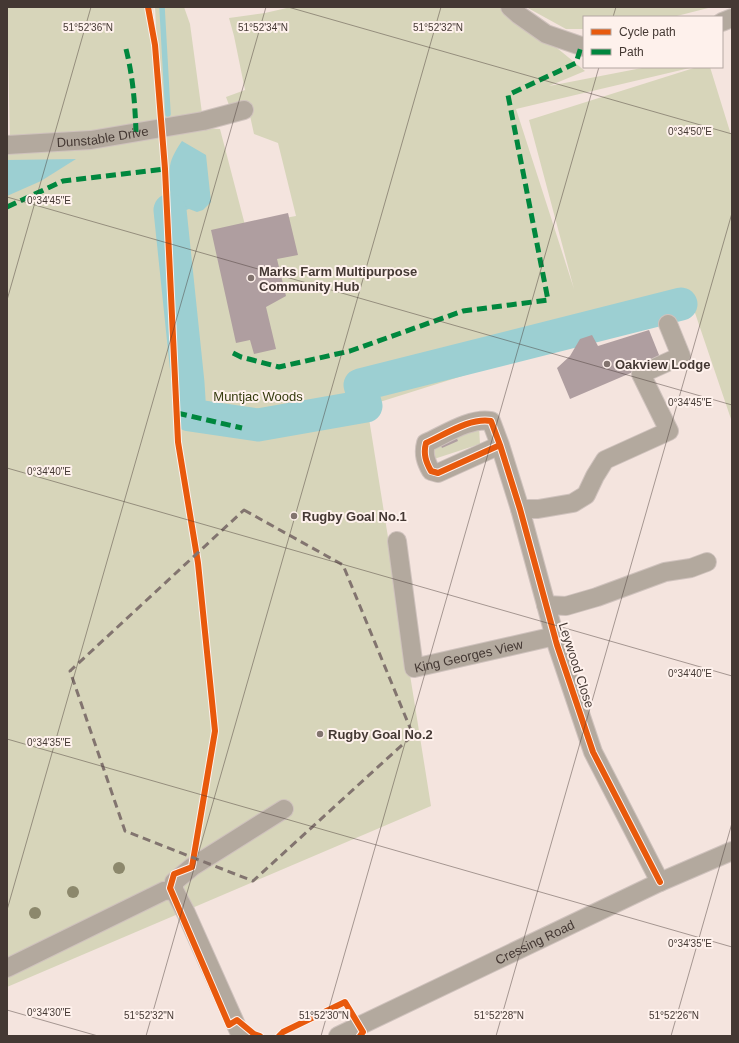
<svg xmlns="http://www.w3.org/2000/svg" width="739" height="1043" font-family="Arial,sans-serif">
<style>
.green{fill:#d7d5ba;fill-rule:evenodd}
.water{fill:#9ccfd2}
.lines{fill:none;stroke-linecap:round;stroke-linejoin:round}
.stream{stroke:#9ccfd2;stroke-width:5.5}
.river{stroke:#9ccfd2;stroke-width:33}
.building{fill:#af9ea0}
.minor-casing{stroke:#cfc2bd;stroke-width:20}
.minor{stroke:#b3a99e;stroke-width:18}
.quiet{stroke:#00873e;stroke-width:5;stroke-dasharray:10 5;stroke-linecap:butt}
.cycleway-casing{stroke:#fef1ec;stroke-width:8}
.cycleway{stroke:#e8590c;stroke-width:6}
.tree{fill:#8c886c}
.marked{fill:none;stroke:#82746f;stroke-width:3;stroke-dasharray:8 5;stroke-linejoin:round}
.ticks{fill:none;stroke:#443833;stroke-width:1;stroke-opacity:0.45}
.poi-dot{fill:#82746f;stroke:#fef1ec;stroke-width:1.5}
.labels{text-anchor:middle;stroke-width:4;stroke-linejoin:round;paint-order:stroke}
.street-label{font-size:13px;fill:#443833;stroke:#fef1ec}
.poi-label{font-size:13px;font-weight:bold;fill:#443833;stroke:#fef1ec;text-anchor:start}
.park-label{font-size:13px;fill:#363c0f;stroke:#fef1ec}
.ticks-label{font-size:10px;text-anchor:middle;fill:#443833;stroke:#fef1ec;stroke-width:4;stroke-linejoin:round;paint-order:stroke}
</style>
<rect width="100%" height="100%" fill="#f4e4de"/>
<g class="green">
<path d="M7,7H153L159,86L155,7H184L190,24L204,128L220,129L245,225L296,216L278,143L254,134L247,102L229,105L226,97L245,90L234,36L229,18L265,13L291,7H507L585,71L549,86L647,67H694L516,109L574,289L529,120L697,67H710L732,138V422L692,304L367,406L431,806L7,987V144L10,141ZM356,408L296,421L272,423V422Z"/>
<polygon points="526,7 712,7 673,17 584,17 584,29 566,29"/>
<polygon points="479,427 480,444 431,460 430,449"/>
</g>
<g class="water">
<path d="M182,141L206,155L211,202L203,210L197,212L189,209L175,214L173,209L170,210C172,196 168,181 170,166C171,158 177,148 182,141Z"/>
<polygon points="76,159 41,181 7,196 7,160"/>
</g>
<g class="lines">
<polyline class="stream" points="162,7 168,114"/>
<polyline class="river" points="170,210 188,383 190,415 258,425 366,406 360,385 681,304"/>
</g>
<g class="building">
<polygon points="288,213 298,255 277,259 286,296 266,307 276,349 254,354 250,340 236,343 211,230"/>
<polygon points="649,330 661,360 570,399 557,368 570,356 580,339 592,335 598,346"/>
<polygon points="455,434 458,441 442,448 439,441"/>
</g>
<g class="lines">
<g class="minor-casing">
<g id="minor">
<polyline points="510,7 519,15 546,34 584,47"/>
<polyline points="722,22 732,18"/>
<path id="s1" d="M7,145L91,140L203,121L244,110"/>
<path d="M500,445L438,473L431,471C426,462 423,454 426,443C444,435 471,417 491,421L500,445L520,509L557,645L593,752L660,882"/>
<polyline points="520,509 538,509 573,503 586,495 595,476 605,460 669,431 641,374 681,356 668,324"/>
<path id="s2" d="M397,541L414,668L555,636"/>
<polyline points="546,605 566,606 597,597 665,572 691,568 707,562"/>
<polyline points="7,968 164,891 174,890"/>
<polyline points="241,1036 186,913 174,890 174,882 192,867 284,809"/>
<path id="s3" d="M338,1036L660,882L732,851"/>
</g>
</g>
<use href="#minor" class="minor"/>
<g class="quiet">
<path d="M126,49C133,77 135,104 136,132"/>
<polyline points="7,207 63,181 165,169"/>
<polyline points="233,353 241,357 279,367 350,351 463,311 548,300 508,95 576,63 581,47"/>
<polyline points="177,413 242,428"/>
</g>
<g class="cycleway-casing">
<g id="cycleway">
<polyline points="148,7 155,45 165,169 178,442 198,563 215,731 192,867 174,874 170,888 229,1025 237,1020 254,1034 260,1036"/>
<path d="M500,445L438,473L431,471C426,462 423,454 426,443C444,435 471,417 491,421L500,445L520,509L557,645L593,752L660,882"/>
<polyline points="279,1036 283,1032 345,1002 363,1032 360,1036"/>
</g>
</g>
<use href="#cycleway" class="cycleway"/>
</g>
<g class="tree">
<circle cx="119" cy="868" r="6"/>
<circle cx="73" cy="892" r="6"/>
<circle cx="35" cy="913" r="6"/>
</g>
<path class="marked" d="M244,510L343,565L413,735L253,881L125,831L70,671Z"/>
<path class="ticks" d="M288,7L732,134M613,17L616,7M7,197L732,405M7,300L91,7M7,468L732,676M7,739L732,947M7,910L266,7M7,1010L98,1036M146,1036L441,7M321,1036L599,67M496,1036L732,213M671,1036L732,823"/>
<g class="poi-dot">
<circle cx="251" cy="278" r="4"/>
<circle cx="607" cy="364" r="4"/>
<circle cx="294" cy="516" r="4"/>
<circle cx="320" cy="734" r="4"/>
</g>
<g class="labels">
<g class="street-label">
<text dy="5" stroke="none"><textPath href="#s1" startOffset="96">Dunstable Drive</textPath></text>
<text dy="5" stroke="none"><textPath href="#s2" startOffset="184">King Georges View</textPath></text>
<text transform="translate(577 665) rotate(72)" y="5">Leywood Close</text>
<text dy="5" stroke="none"><textPath href="#s3" startOffset="218">Cressing Road</textPath></text>
</g>
<g class="poi-label">
<text x="259" y="276">Marks Farm Multipurpose<tspan x="259" dy="15">Community Hub</tspan></text>
<text x="615" y="369">Oakview Lodge</text>
<text x="302" y="521">Rugby Goal No.1</text>
<text x="328" y="739">Rugby Goal No.2</text>
</g>
<g class="park-label">
<text x="258" y="401">Muntjac Woods</text>
</g>
</g>
<g class="ticks-label">
<text x="88" y="31">51°52'36"N</text>
<text x="263" y="31">51°52'34"N</text>
<text x="438" y="31">51°52'32"N</text>
<text x="690" y="135">0°34'50"E</text>
<text x="49" y="204">0°34'45"E</text>
<text x="690" y="406">0°34'45"E</text>
<text x="49" y="475">0°34'40"E</text>
<text x="690" y="677">0°34'40"E</text>
<text x="49" y="746">0°34'35"E</text>
<text x="690" y="947">0°34'35"E</text>
<text x="49" y="1016">0°34'30"E</text>
<text x="149" y="1019">51°52'32"N</text>
<text x="324" y="1019">51°52'30"N</text>
<text x="499" y="1019">51°52'28"N</text>
<text x="674" y="1019">51°52'26"N</text>
</g>
<rect width="739" height="1043" fill="none" stroke="#443833" stroke-width="16"/>
<rect x="583" y="16" width="140" height="52" fill="#fef1ec" stroke="#b4a7a2"/>
<rect x="591" y="29" width="20" height="6" fill="#e8590c" stroke="#b4a7a2"/>
<text x="619" y="36" font-size="12" fill="#443833">Cycle path</text>
<rect x="591" y="49" width="20" height="6" fill="#00873e" stroke="#b4a7a2"/>
<text x="619" y="56" font-size="12" fill="#443833">Path</text>
</svg>
